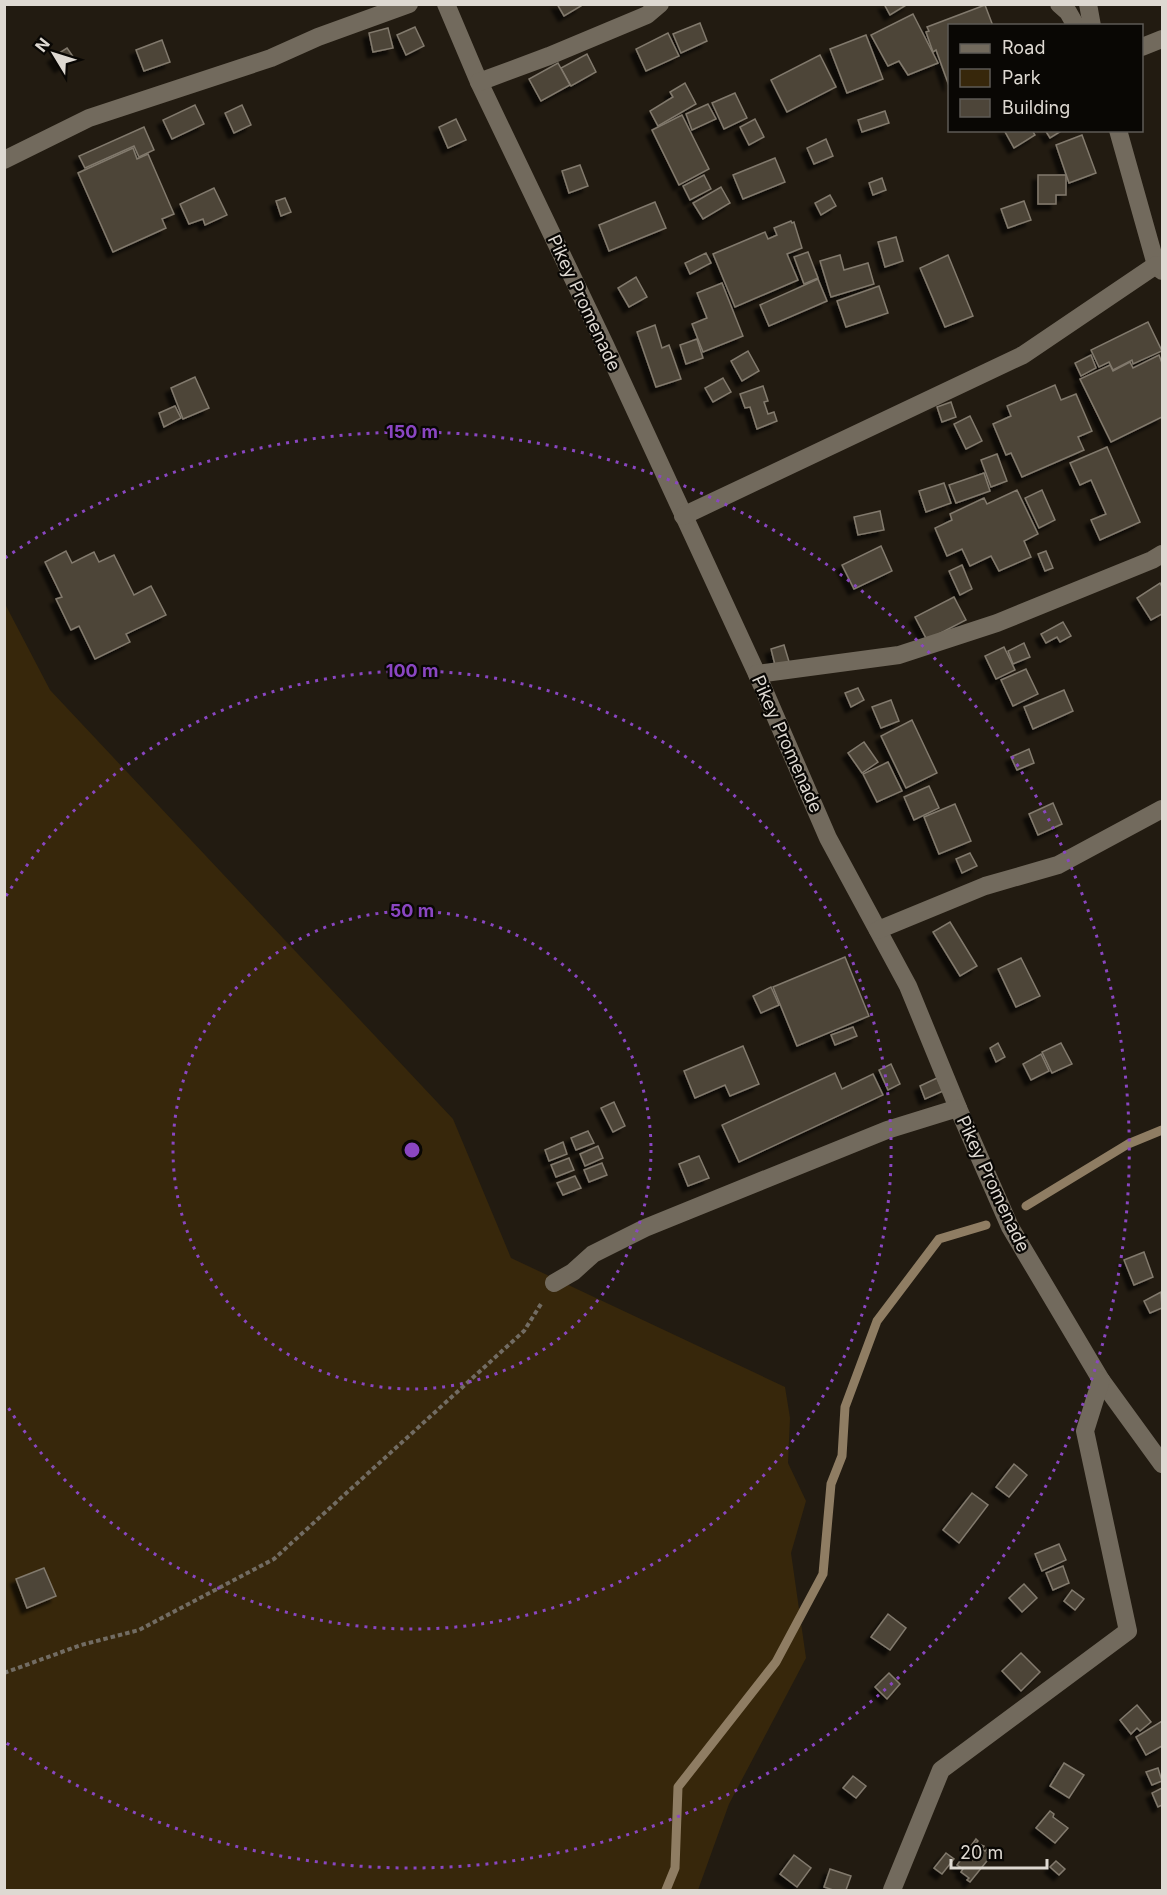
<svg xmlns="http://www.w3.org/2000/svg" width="1167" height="1895" font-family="Inter,sans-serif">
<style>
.green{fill:#37270b}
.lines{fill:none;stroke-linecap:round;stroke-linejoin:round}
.stream{stroke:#8f7d63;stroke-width:9}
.building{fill:#4d4539;stroke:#827a6d;stroke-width:1.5;filter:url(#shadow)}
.path{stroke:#726c63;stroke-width:4;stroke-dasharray:4.5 3;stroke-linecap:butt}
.minor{stroke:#726a5d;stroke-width:18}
.ring{fill:none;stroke:#8a46c2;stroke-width:3;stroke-dasharray:3 6}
.labels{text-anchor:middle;stroke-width:4.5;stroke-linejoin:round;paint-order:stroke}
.street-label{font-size:18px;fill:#ded9d2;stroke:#090704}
.centre{fill:#8a46c2;stroke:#090704;stroke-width:3}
.ring-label{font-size:18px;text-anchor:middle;font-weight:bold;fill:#8a46c2;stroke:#090704;stroke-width:4.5;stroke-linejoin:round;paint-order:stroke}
</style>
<defs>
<filter id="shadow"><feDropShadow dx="-5.5" dy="5.5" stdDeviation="1.5" flood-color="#0009"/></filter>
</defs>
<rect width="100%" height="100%" fill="#221b11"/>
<polygon class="green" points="4,602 50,690 453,1119 511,1258 785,1387 790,1418 788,1463 806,1501 791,1553 806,1658 729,1804 698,1890 5,1890"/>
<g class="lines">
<g class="stream">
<polyline points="1026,1206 1128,1144 1162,1130"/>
<polyline points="666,1890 675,1868 678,1787 776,1662 823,1574 831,1484 842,1456 845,1407 877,1321 939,1239 986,1225"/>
</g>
</g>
<g class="building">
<polygon points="557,4 580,4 581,6 564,16"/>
<polygon points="884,4 908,4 890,15"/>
<polygon points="985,5 993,26 950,26 949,86 936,50 933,52 926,32 929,31 927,27"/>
<polygon points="913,14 938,63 908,75 899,61 888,66 871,35"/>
<polygon points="700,23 707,41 681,53 673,34"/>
<polygon points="415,27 424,46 406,55 397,35"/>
<polygon points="388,28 393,48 373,52 369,33"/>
<polygon points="668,33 679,56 646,71 636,49"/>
<polygon points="866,35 883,79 847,93 830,49"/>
<polygon points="162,40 170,62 144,71 136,50"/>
<polygon points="67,48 74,58 60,67 53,57"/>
<polygon points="587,54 596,72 571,86 561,68"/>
<polygon points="820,55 836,87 787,112 771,80"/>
<polygon points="558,63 570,85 541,101 529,79"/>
<polygon points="685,83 696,104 658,126 650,111 673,97 670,92"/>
<polygon points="735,93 747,118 724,129 712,103"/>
<polygon points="708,104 716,119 692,130 686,114"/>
<polygon points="195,105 204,124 172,139 163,120"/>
<polygon points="242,105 251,125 234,133 225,113"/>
<polygon points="885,111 889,123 862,132 858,120"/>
<polygon points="682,115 709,169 679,185 652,130"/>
<polygon points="456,119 466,140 448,148 439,127"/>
<polygon points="755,119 764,137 749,145 740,127"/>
<polygon points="144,127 154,150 139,157 134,146 85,168 79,156"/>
<polygon points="1004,130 1032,130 1035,135 1014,148"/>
<polygon points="1045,130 1063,130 1050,138"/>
<polygon points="1082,135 1096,173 1069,183 1056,145"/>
<polygon points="826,139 833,156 814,164 807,148"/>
<polygon points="133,148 137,159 148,154 174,214 162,219 166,228 113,252 78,173"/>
<polygon points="775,158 785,182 743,199 733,175"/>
<polygon points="580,165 588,186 569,193 562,171"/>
<polygon points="704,175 711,189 690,200 683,186"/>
<polygon points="1038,175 1066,175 1066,195 1056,195 1056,204 1038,204"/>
<polygon points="882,178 886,190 873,195 869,183"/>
<polygon points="721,187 730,203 703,219 693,203"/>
<polygon points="214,188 227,215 205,225 203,219 189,224 180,204"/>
<polygon points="830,195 836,206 821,215 815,203"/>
<polygon points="285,198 291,212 281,216 276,201"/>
<polygon points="1024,201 1031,220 1008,228 1001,209"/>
<polygon points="655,202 666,228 609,251 599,225"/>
<polygon points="791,221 792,223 794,222 802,248 787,254 798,280 735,307 713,254 765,232 768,239 777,235 774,228"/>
<polygon points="896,237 903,261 885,267 878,242"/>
<polygon points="808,252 818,278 804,284 794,257"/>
<polygon points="706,253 711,263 690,274 685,263"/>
<polygon points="840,255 844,270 868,263 874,284 831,297 820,261"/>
<polygon points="948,255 973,316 945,327 920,268"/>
<polygon points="636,277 647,297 629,307 618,288"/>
<polygon points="818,279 827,301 769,326 760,305"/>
<polygon points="722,283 743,336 703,352 692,324 707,318 697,293"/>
<polygon points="879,286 888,313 846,327 837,301"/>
<polygon points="1148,322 1162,351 1133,364 1132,360 1113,370 1109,362 1099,367 1091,350"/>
<polygon points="655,325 662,348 669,345 681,379 656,387 637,332"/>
<polygon points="697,339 703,358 686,364 680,345"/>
<polygon points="748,351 759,371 742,381 731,361"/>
<polygon points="1091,355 1096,368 1081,376 1075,363"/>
<polygon points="1159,355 1162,363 1162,417 1111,442 1080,379 1110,365 1113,371 1130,362 1133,368"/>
<polygon points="195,377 209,408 183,419 171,388"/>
<polygon points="723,378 731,392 713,402 705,388"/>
<polygon points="1055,385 1061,400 1076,394 1092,431 1078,437 1084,450 1022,477 1011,453 1006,455 993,424 1011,416 1007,406"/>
<polygon points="763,386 768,401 764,402 768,414 774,412 777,421 757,429 750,407 745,408 740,394"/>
<polygon points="951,402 956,417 942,422 937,407"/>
<polygon points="175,406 181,418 164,427 159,413"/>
<polygon points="970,416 982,441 966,449 954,424"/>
<polygon points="1107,447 1140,522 1100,540 1091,520 1106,514 1091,480 1080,485 1070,463"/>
<polygon points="997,454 1007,481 991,487 981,460"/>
<polygon points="984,473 990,491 956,503 949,485"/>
<polygon points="944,483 951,503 926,512 919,491"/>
<polygon points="1017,490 1038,534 1024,541 1031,557 999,571 991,556 970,566 962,549 947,556 935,528 952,520 950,514 984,498 987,504"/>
<polygon points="1042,490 1055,520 1039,528 1025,498"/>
<polygon points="880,511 884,530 858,535 854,517"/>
<polygon points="881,546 892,571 854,589 842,565"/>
<polygon points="66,551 72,563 94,552 99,562 114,555 134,595 151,586 166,615 126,634 130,642 95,659 79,626 71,630 56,599 62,597 45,562"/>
<polygon points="1046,551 1053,568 1045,571 1038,554"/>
<polygon points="962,565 972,589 960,595 949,571"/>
<polygon points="1160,583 1162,587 1162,614 1151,620 1137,598"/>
<polygon points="954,597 966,620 927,640 915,617"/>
<polygon points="1063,622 1071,636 1060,642 1057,637 1046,643 1041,634"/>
<polygon points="1024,643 1030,657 1013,664 1008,651"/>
<polygon points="784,645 790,665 776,669 771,649"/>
<polygon points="1004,647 1015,670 996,679 985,656"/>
<polygon points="1026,669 1038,694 1013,706 1001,680"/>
<polygon points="858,688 864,700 851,707 845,693"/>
<polygon points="1064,690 1073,711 1033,729 1024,707"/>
<polygon points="891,700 899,721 881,728 872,707"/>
<polygon points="912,720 937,773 906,788 881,736"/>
<polygon points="864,742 878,762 862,773 848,753"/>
<polygon points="1029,749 1034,763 1017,770 1011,757"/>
<polygon points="888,762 902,791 877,802 863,774"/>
<polygon points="929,786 939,808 914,820 904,797"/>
<polygon points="1053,803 1062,824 1038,835 1029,814"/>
<polygon points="955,804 971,841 939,854 924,817"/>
<polygon points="970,853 977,866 962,873 956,859"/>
<polygon points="950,922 977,966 960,976 933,932"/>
<polygon points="845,957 869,1016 797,1046 773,987"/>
<polygon points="1021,958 1040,996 1016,1007 998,969"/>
<polygon points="771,987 779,1005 761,1013 753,996"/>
<polygon points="853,1027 857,1036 835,1045 831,1035"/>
<polygon points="998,1043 1005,1057 996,1062 990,1048"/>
<polygon points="1061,1043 1072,1064 1052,1073 1042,1052"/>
<polygon points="743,1046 759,1084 730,1096 725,1085 695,1098 684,1071"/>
<polygon points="1041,1054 1049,1071 1031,1080 1023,1064"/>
<polygon points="891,1064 900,1084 888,1090 879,1070"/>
<polygon points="835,1073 842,1089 873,1074 883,1095 739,1162 722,1125"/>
<polygon points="937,1078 943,1091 925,1099 920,1086"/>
<polygon points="614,1102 625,1126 613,1132 601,1108"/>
<polygon points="588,1131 594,1143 576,1150 571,1138"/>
<polygon points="563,1142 567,1154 549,1161 545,1150"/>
<polygon points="598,1146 603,1158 585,1166 580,1154"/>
<polygon points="699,1156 709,1178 688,1186 679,1164"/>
<polygon points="569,1158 574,1170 556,1177 551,1165"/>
<polygon points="602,1163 607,1175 589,1182 584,1170"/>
<polygon points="575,1176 581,1188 563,1195 557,1183"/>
<polygon points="1144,1252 1153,1277 1134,1285 1124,1260"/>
<polygon points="1161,1292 1162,1308 1150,1313 1144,1301"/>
<polygon points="1014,1464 1027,1475 1009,1497 996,1487"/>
<polygon points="972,1493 988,1505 959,1543 943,1530"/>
<polygon points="1059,1544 1066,1560 1042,1571 1035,1554"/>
<polygon points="1063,1566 1069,1583 1053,1590 1046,1573"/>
<polygon points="44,1568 56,1596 27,1608 16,1579"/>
<polygon points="1024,1584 1037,1598 1022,1612 1009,1598"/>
<polygon points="1072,1590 1084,1599 1075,1610 1064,1601"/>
<polygon points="888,1614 906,1628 890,1650 871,1637"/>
<polygon points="1021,1653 1040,1672 1021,1691 1002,1671"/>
<polygon points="889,1673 900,1684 887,1699 875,1687"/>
<polygon points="1137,1705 1151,1722 1140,1731 1137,1728 1131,1734 1120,1720"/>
<polygon points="1162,1721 1162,1746 1146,1755 1136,1737"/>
<polygon points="1064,1763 1084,1775 1069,1798 1050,1786"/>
<polygon points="1158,1768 1162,1781 1152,1785 1146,1772"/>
<polygon points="853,1776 866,1786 856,1798 843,1788"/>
<polygon points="1162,1788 1162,1805 1158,1807 1152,1793"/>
<polygon points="1050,1811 1054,1814 1053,1817 1068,1828 1055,1843 1036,1828"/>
<polygon points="976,1839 978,1841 976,1843 984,1846 982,1849 985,1851 987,1849 990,1850 987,1853 991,1856 970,1882 967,1880 969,1878 961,1872 963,1869 957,1865"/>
<polygon points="946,1853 954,1859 942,1874 934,1868"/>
<polygon points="794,1855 811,1868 797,1887 780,1874"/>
<polygon points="1056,1861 1065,1869 1059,1875 1050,1867"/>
<polygon points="830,1869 851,1876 846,1890 833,1890 824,1887"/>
</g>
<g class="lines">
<polyline class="path" points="4,1673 81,1645 139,1630 274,1559 524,1331 541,1304"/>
<g class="minor">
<polyline points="446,4 479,82 605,345 757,674 828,838 908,986 958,1108 1010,1227 1101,1380 1162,1464"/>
<polyline points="1059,4 1068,12 1076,26"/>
<polyline points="1088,4 1092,26"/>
<polyline points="1142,47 1162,39"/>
<polyline points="479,82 549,56 647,15 660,4"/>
<polyline points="1118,130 1156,265 1162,271"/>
<polyline points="4,160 89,118 271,58 318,37 409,4"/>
<polyline points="683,516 1023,355 1156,265"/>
<polyline points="757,674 899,655 997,623 1152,560 1162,554"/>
<polyline points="878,930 985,886 1058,865 1162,809"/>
<polyline points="554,1283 573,1272 593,1254 645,1228 887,1130 958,1108"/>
<polyline points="892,1890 941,1770 1128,1631 1085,1431 1101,1380"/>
</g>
</g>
<g class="ring">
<circle cx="412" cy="1150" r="239"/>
<path d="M6 896A479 479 0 1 1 6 1404"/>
<path d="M5 558A718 718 0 1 1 5 1742"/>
</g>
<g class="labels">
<g class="street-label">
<text transform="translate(584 303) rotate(65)" y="6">Pikey Promenade</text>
<text transform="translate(787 744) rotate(66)" y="6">Pikey Promenade</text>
<text transform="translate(993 1184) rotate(65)" y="6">Pikey Promenade</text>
</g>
</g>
<circle cx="412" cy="1150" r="9" class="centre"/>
<g class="ring-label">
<text x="412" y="438">150 m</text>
<text x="412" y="677">100 m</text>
<text x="412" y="917">50 m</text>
</g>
<rect width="1167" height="1895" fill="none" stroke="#ded9d2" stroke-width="12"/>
<rect x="948" y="24" width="195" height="108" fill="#090704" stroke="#5e5b56" stroke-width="1.5"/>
<rect x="960" y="44" width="30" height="9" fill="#726a5d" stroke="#5e5b56" stroke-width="1.5"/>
<text x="1002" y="54" font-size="18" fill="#ded9d2">Road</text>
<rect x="960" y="69" width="30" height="18" fill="#37270b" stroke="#5e5b56" stroke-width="1.5"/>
<text x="1002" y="84" font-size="18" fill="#ded9d2">Park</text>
<rect x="960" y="99" width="30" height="18" fill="#4d4539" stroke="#5e5b56" stroke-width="1.5"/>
<text x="1002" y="114" font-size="18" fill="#ded9d2">Building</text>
<g transform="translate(54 54) rotate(308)" stroke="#090704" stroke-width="4.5" paint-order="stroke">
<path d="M0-4.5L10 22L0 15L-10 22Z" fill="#ded9d2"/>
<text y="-9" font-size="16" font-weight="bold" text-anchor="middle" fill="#ded9d2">N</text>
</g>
<path d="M951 1859v9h96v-9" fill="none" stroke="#ded9d2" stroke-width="3"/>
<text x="960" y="1859" font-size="18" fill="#ded9d2" stroke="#090704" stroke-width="4.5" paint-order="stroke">20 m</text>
</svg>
